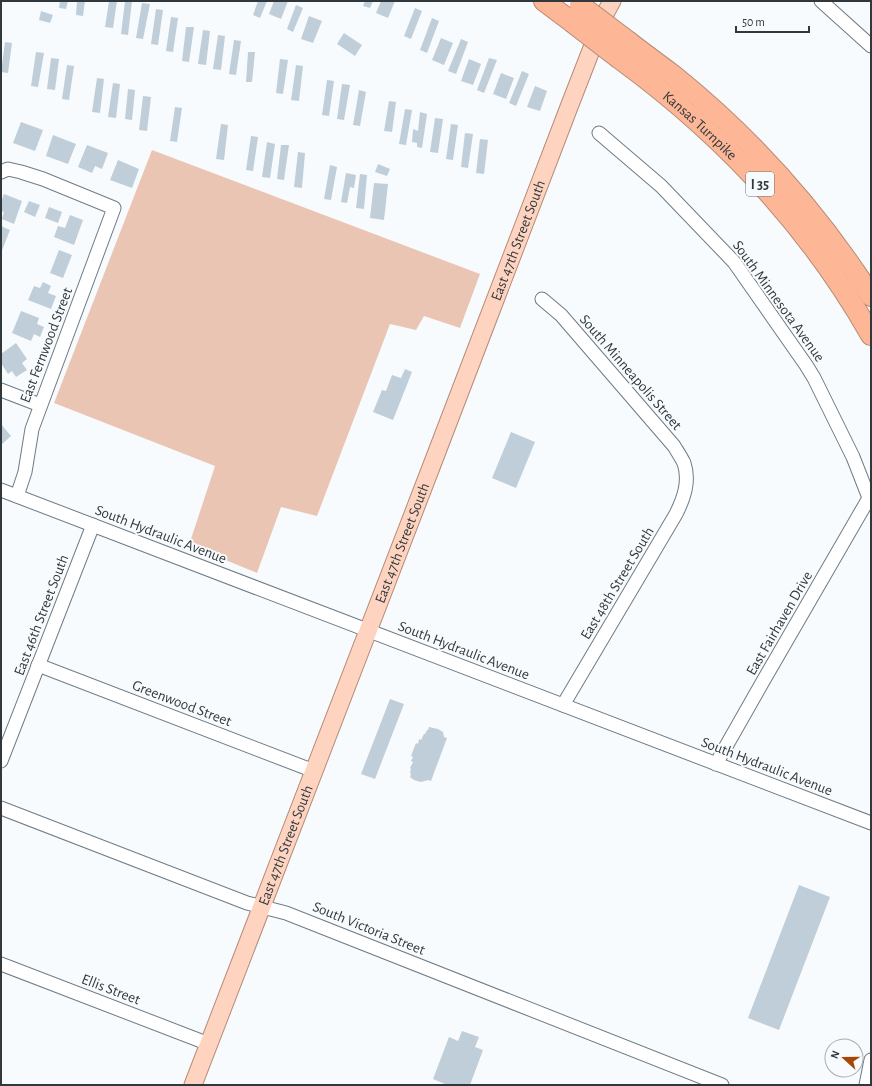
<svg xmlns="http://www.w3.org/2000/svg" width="872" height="1086" font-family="'Alegreya Sans',sans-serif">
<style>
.green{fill:#ebc5b3}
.building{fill:#bfced9}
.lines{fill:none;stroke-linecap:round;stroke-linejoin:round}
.minor-casing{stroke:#6e7c86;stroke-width:15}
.major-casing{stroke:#b68b77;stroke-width:19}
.highway-casing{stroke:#b68b77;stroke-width:22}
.minor{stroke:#fff;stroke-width:13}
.major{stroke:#fed4c1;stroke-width:17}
.highway{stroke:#fdb797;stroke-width:20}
.highway-bridge-casing{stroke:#b68b77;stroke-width:22;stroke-linecap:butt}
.highway-bridge{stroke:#fdb797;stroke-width:20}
.labels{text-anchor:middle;stroke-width:4;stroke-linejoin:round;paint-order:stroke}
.shield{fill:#f8fbfd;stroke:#6d7276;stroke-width:1}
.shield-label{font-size:14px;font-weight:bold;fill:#31383c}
.street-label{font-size:15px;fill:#31383c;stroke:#f8fbfd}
</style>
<rect width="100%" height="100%" fill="#f8fbfd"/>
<polygon class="green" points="152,150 480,274 460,328 424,316 416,330 390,324 317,516 281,507 257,573 189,545 215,466 54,403"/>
<g class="building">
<polygon points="60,1 68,1 66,9 59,8"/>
<polygon points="77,1 85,1 83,16 76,15"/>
<polygon points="109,1 117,1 113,28 105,27"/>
<polygon points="125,1 132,1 128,35 121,34"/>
<polygon points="258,1 267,1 260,18 253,15"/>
<polygon points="274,1 288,1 281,19 269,14"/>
<polygon points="365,1 373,1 370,8 363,6"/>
<polygon points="381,1 395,1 388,18 376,13"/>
<polygon points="142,3 150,4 143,39 136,38"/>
<polygon points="296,5 303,8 293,32 287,29"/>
<polygon points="415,8 422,11 411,39 404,36"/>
<polygon points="156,9 163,10 158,45 151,44"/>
<polygon points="41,11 53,15 50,23 39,20"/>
<polygon points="309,16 322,21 313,43 301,39"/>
<polygon points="171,17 178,18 173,52 166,51"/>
<polygon points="432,18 439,21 427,53 420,50"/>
<polygon points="186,27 194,27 189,62 182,61"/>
<polygon points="203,30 210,31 206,65 198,64"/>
<polygon points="344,33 362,45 355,56 337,44"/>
<polygon points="218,35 225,36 221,70 213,69"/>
<polygon points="441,38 453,43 444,65 432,60"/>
<polygon points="461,39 468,42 456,74 448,71"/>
<polygon points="234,40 241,41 236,75 229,74"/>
<polygon points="5,42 12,43 8,73 1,72"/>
<polygon points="36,52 44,53 38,87 31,86"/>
<polygon points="248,52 255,52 252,82 246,82"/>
<polygon points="51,58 59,59 55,90 47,89"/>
<polygon points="489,58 497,60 484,93 477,90"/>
<polygon points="280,59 288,60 283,94 276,93"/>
<polygon points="469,59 481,64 473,85 461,81"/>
<polygon points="67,65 74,66 69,100 62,99"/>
<polygon points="296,65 303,66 299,101 291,100"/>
<polygon points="522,71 529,74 516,106 509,103"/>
<polygon points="501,73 514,78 506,99 493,94"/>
<polygon points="97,78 104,79 100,113 92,112"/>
<polygon points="327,80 334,81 329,116 322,115"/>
<polygon points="113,83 120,84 116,118 108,117"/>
<polygon points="342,84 350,85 344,120 337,119"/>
<polygon points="535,86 547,91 540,111 527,107"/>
<polygon points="128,89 135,90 132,120 125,119"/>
<polygon points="359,90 366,92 360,126 353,125"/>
<polygon points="143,96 151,97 147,131 139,130"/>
<polygon points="389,101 396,102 392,132 384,131"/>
<polygon points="175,107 182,108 177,142 170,141"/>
<polygon points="405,109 412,110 406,145 399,144"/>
<polygon points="420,112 427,114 422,148 417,147 417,143 412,142 413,129 418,131"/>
<polygon points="435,118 443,119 438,153 430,152"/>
<polygon points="21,122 43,130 35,151 13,143"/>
<polygon points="221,124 228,125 224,160 216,159"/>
<polygon points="451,124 458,125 453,160 446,159"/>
<polygon points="465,133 473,134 468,168 461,167"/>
<polygon points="53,135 76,144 68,164 46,156"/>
<polygon points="251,136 258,137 253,171 246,170"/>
<polygon points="480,139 488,140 484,174 476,173"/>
<polygon points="267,142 275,144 270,178 262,177"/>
<polygon points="87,145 108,153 102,169 95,166 92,173 78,167"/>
<polygon points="281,145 289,145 284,180 277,179"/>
<polygon points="298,152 305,153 302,188 294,187"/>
<polygon points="118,160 139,169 132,188 110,180"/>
<polygon points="378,164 390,169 387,176 375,172"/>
<polygon points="330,165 337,167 331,200 324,199"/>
<polygon points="346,173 356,175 354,188 350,187 347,203 341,202"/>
<polygon points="360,174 367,175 364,209 356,208"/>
<polygon points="374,183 388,184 384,220 370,218"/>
<polygon points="4,194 22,201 14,224 2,219 4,212 1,211 1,202"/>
<polygon points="29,201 40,205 35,217 24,212"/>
<polygon points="49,207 62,212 58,223 45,218"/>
<polygon points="70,215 83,220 74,245 54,237 58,226 65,228"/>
<polygon points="1,226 10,230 1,253"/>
<polygon points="59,250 72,255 63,278 50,273"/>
<polygon points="43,282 51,286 48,293 56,296 51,309 28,300 34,286 40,288"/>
<polygon points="21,311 39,318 37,324 44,327 40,337 34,334 31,341 12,333"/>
<polygon points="16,343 27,359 22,363 27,370 16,377 12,371 8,374 1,363 1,354"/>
<polygon points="405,369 412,372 393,420 373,412 382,390 386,391 392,375 401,378"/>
<polygon points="1,424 11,436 1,445"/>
<polygon points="511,432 535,442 516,488 492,478"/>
<polygon points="390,699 404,704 375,779 361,774"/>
<polygon points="429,727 438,729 443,732 444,737 447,738 431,781 428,780 421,782 414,780 410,777 411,774 410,773 411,769 410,768 413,762 411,761 413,757 411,756 416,743 418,744 419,739 421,740 424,734 425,734 427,730 428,730"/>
<polygon points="799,885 830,897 779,1030 748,1018"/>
<polygon points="462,1031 479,1037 475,1047 483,1050 470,1085 447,1085 433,1079 449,1037 458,1041"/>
</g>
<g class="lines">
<g class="minor-casing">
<g id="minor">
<polyline points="821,1 871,46"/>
<polyline points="599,133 661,186 734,262 806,365 814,378 853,457 871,503"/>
<polyline points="1,172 8,169 21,172 43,179 114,208 32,429 25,472 17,496"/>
<path d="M542,299L561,315L674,446C677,451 681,457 684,463C690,481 684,498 676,514L563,705"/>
<polyline points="1,390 40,405"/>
<polyline points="1,490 871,823"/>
<polyline points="38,665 314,771"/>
<polyline points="1,761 93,525"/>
<polyline points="716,764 762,683 869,498"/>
<polyline points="1,808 247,903 286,913 722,1085"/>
<polyline points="1,964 209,1044"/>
<polyline points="866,1085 871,1060"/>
</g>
</g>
<g class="major-casing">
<g id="major">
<path id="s1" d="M193,1085L430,470L569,107L606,12L612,1"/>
</g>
</g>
<g class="highway-casing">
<g id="highway">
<polyline points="544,1 572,22"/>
<path d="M629,42C643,53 658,64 673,75C750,137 818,213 871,296"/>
<path id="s2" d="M620,59C721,133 809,226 871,335"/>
</g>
</g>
<use href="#minor" class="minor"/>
<use href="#major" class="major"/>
<use href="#highway" class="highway"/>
<g class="highway-bridge-casing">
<g id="highway-bridge">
<polyline points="580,5 629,42"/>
<polyline points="572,22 620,59"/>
</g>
</g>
<use href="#highway-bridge" class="highway-bridge"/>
</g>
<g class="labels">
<rect class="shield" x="746" y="172" width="28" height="24" rx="3"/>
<g class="shield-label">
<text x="760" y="189">I 35</text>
</g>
<g class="street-label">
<text dy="5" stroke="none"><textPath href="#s2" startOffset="104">Kansas Turnpike</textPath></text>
<text dy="5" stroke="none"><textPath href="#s1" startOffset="905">East 47th Street South</textPath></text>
<text transform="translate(779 301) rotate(54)" y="5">South Minnesota Avenue</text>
<text transform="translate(46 345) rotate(-69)" y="5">East Fernwood Street</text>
<text transform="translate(631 372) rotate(49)" y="5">South Minneapolis Street</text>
<text transform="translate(161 534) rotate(21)" y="5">South Hydraulic Avenue</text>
<text dy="5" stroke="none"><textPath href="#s1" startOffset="581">East 47th Street South</textPath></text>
<text transform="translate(617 583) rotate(-59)" y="5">East 48th Street South</text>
<text transform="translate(41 615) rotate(-69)" y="5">East 46th Street South</text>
<text transform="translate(779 623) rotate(-60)" y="5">East Fairhaven Drive</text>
<text transform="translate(464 650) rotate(21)" y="5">South Hydraulic Avenue</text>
<text transform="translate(182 703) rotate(21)" y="5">Greenwood Street</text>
<text transform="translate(767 766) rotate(21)" y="5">South Hydraulic Avenue</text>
<text dy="5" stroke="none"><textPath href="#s1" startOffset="257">East 47th Street South</textPath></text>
<text transform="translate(369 928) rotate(22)" y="5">South Victoria Street</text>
<text transform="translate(111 989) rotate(21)" y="5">Ellis Street</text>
</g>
</g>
<rect width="872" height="1086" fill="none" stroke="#31383c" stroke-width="4"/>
<g transform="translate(844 1058) rotate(291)"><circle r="19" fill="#f8fbfd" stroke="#a8adb0"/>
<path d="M0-3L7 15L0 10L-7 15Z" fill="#a84606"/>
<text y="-6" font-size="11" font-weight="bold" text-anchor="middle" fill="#31383c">N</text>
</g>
<path d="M736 26v6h73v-6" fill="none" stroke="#31383c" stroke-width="2"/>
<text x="742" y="26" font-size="12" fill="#31383c" stroke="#f8fbfd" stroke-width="3" paint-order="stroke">50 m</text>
</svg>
